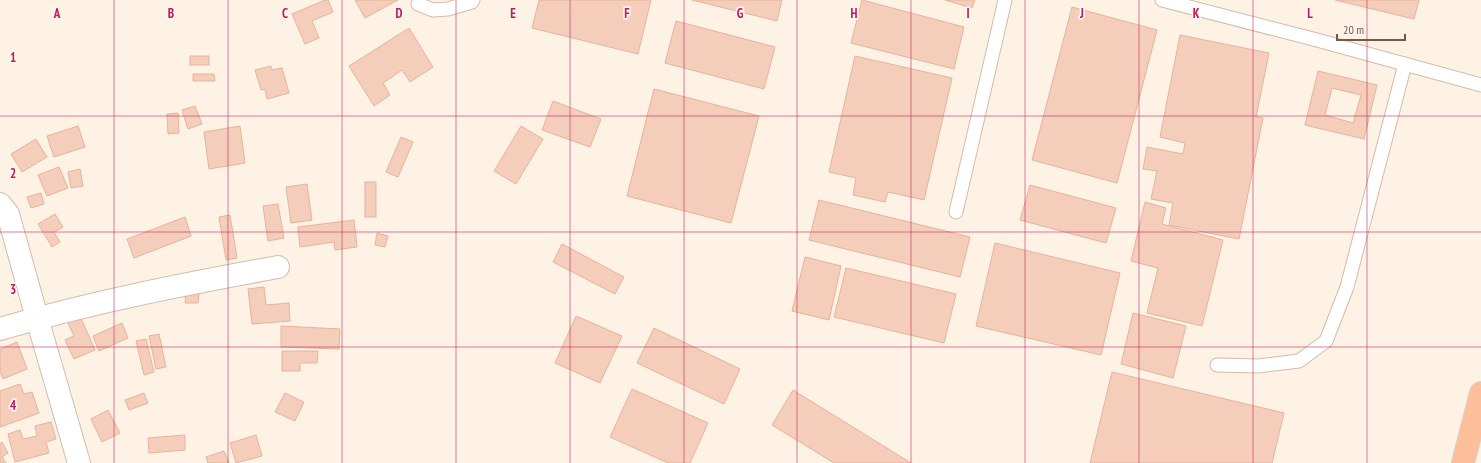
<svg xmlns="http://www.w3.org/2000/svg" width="1481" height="463" font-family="'PT Sans Narrow',sans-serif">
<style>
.building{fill:#f5cebb;stroke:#e8b29a;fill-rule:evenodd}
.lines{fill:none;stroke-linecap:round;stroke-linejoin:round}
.service-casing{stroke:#d3bbad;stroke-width:15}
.minor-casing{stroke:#d3bbad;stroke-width:24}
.trunk-casing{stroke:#d9d0cc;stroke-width:24}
.service{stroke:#fff;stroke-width:13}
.minor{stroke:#fff;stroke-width:22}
.trunk{stroke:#fdbe9a;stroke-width:22}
.grid{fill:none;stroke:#c2185b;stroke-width:1;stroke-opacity:0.55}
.grid-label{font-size:13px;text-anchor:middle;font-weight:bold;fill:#c2185b;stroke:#fff6ed;stroke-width:3.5;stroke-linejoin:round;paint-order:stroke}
</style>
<rect width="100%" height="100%" fill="#fef2e5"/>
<g class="building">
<polygon points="325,0 328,0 333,12 312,21 319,38 305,44 292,14"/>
<polygon points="355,0 398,0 365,18"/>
<polygon points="539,0 651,0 638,54 532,28"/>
<polygon points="692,0 782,0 777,21"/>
<polygon points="862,0 964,27 954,69 851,43"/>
<polygon points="945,0 975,0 972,8"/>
<polygon points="1335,0 1419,0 1414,19"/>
<polygon points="1072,7 1157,30 1117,183 1032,160"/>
<polygon points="676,21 775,47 764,89 665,63"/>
<polygon points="409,28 433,67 410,82 402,70 383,83 390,95 374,106 349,66"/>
<polygon points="1180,35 1269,53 1256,117 1263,118 1239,239 1169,225 1173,203 1151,199 1157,171 1143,169 1147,147 1183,154 1185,143 1160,137"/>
<rect x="190" y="56" width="19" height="9"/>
<polygon points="855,56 952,78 924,200 888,192 885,202 853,195 856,178 829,172"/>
<polygon points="271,66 272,70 282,68 289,93 267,99 265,89 261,90 255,70"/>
<path d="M1318,71L1377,85L1364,139L1305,125ZM1332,88L1361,95L1353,123L1325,115Z"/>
<polygon points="193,74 214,74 215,81 193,81"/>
<polygon points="654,89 759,116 731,223 627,196"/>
<polygon points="553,101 601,119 590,147 542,130"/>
<polygon points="195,106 202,124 188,129 182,110"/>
<polygon points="178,113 179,133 168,134 167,114"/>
<polygon points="78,126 85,147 54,157 47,136"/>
<polygon points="240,126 245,163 209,169 204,132"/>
<polygon points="521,126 543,139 516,184 494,171"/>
<polygon points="401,137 413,142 398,177 386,172"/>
<polygon points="36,139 47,157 22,172 11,154"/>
<polygon points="59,167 68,188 47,196 38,175"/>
<polygon points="80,169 83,186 71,188 68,172"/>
<rect x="365" y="182" width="11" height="35"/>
<polygon points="307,184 312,220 291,223 286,187"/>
<polygon points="1030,185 1116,208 1106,243 1020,220"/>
<polygon points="41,193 44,204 31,208 27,197"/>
<polygon points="819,200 970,237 960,277 809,240"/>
<polygon points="1145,202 1166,208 1162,224 1223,240 1202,326 1147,313 1158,268 1131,261"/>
<polygon points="278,204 284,238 268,241 263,206"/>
<polygon points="55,214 63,227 54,232 60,242 52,247 38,224"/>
<polygon points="230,215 237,258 226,260 219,217"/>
<polygon points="185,217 191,236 134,258 127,239"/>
<polygon points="354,220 357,247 335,250 334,242 300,247 298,227"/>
<polygon points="377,233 388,236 385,247 375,245"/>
<polygon points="995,243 1120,273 1101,355 976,326"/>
<polygon points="562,244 624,277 615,294 553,262"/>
<polygon points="805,257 841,266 829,320 792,311"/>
<polygon points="846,268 956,294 944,343 834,317"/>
<polygon points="264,287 266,305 289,303 290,321 252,324 248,289"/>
<polygon points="186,291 199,292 198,303 185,303"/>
<polygon points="1133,313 1186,326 1173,378 1121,364"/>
<polygon points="80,316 95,350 74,359 65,340 74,336 67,321"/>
<polygon points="576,316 622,336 600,383 555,363"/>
<polygon points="122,323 128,338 99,351 93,336"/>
<polygon points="281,326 340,329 339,349 281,347"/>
<polygon points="654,328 740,369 724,404 637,363"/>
<polygon points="159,334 166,367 156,369 149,336"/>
<polygon points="146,339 154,372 144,375 136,341"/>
<polygon points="17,342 27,369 3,379 0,372 0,349"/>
<polygon points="282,351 318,351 317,363 300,363 300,371 282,371"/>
<polygon points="1112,372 1284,413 1272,463 1090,463"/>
<polygon points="20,384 24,394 32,392 39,413 0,427 0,391"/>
<polygon points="632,389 708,423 690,463 668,463 610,437"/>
<polygon points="793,390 911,463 834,463 772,425"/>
<polygon points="144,393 148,403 129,410 125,400"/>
<polygon points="285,393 304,402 295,421 275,412"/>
<polygon points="108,410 120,433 102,442 91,419"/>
<polygon points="51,422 56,439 46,442 49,453 15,462 8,434 20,430 23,439 37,436 35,426"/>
<polygon points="185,435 185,450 149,453 148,438"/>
<polygon points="256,435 262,456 236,463 230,443"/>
<polygon points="2,442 8,453 2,457 6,463 0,463 0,444"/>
<polygon points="224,451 229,463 208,463 206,457"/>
</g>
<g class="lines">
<g class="service-casing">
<g id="service">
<polyline points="1162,0 1317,40 1481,85"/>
<polyline points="418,4 433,10 448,9 472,2 473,0"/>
<polyline points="956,212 1005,0"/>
<polyline points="1217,365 1258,366 1299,361 1326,341 1347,287 1405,64"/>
</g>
</g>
<g class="minor-casing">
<g id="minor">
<polyline points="0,204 8,214 37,318 79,463"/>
<path d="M0,329C92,302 185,284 278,267"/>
</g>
</g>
<g class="trunk-casing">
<polyline id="trunk" points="1463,463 1481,393"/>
</g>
<use href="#service" class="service"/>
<use href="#minor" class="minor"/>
<use href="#trunk" class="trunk"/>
</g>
<path class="grid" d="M114,0V463M228,0V463M342,0V463M456,0V463M570,0V463M684,0V463M797,0V463M911,0V463M1025,0V463M1139,0V463M1253,0V463M1367,0V463M0,116H1481M0,232H1481M0,347H1481"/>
<g class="grid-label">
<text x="57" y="18">A</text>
<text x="171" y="18">B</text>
<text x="285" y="18">C</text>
<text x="399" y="18">D</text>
<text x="513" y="18">E</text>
<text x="627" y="18">F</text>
<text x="740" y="18">G</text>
<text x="854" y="18">H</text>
<text x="968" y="18">I</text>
<text x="1082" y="18">J</text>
<text x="1196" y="18">K</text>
<text x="1310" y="18">L</text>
<text x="13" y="62">1</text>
<text x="13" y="178">2</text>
<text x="13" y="294">3</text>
<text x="13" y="410">4</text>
</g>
<path d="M1337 34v6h68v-6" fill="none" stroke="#795648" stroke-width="2"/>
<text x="1343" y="34" font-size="12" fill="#795648" stroke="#fff6ed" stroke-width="3" paint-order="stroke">20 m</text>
</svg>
